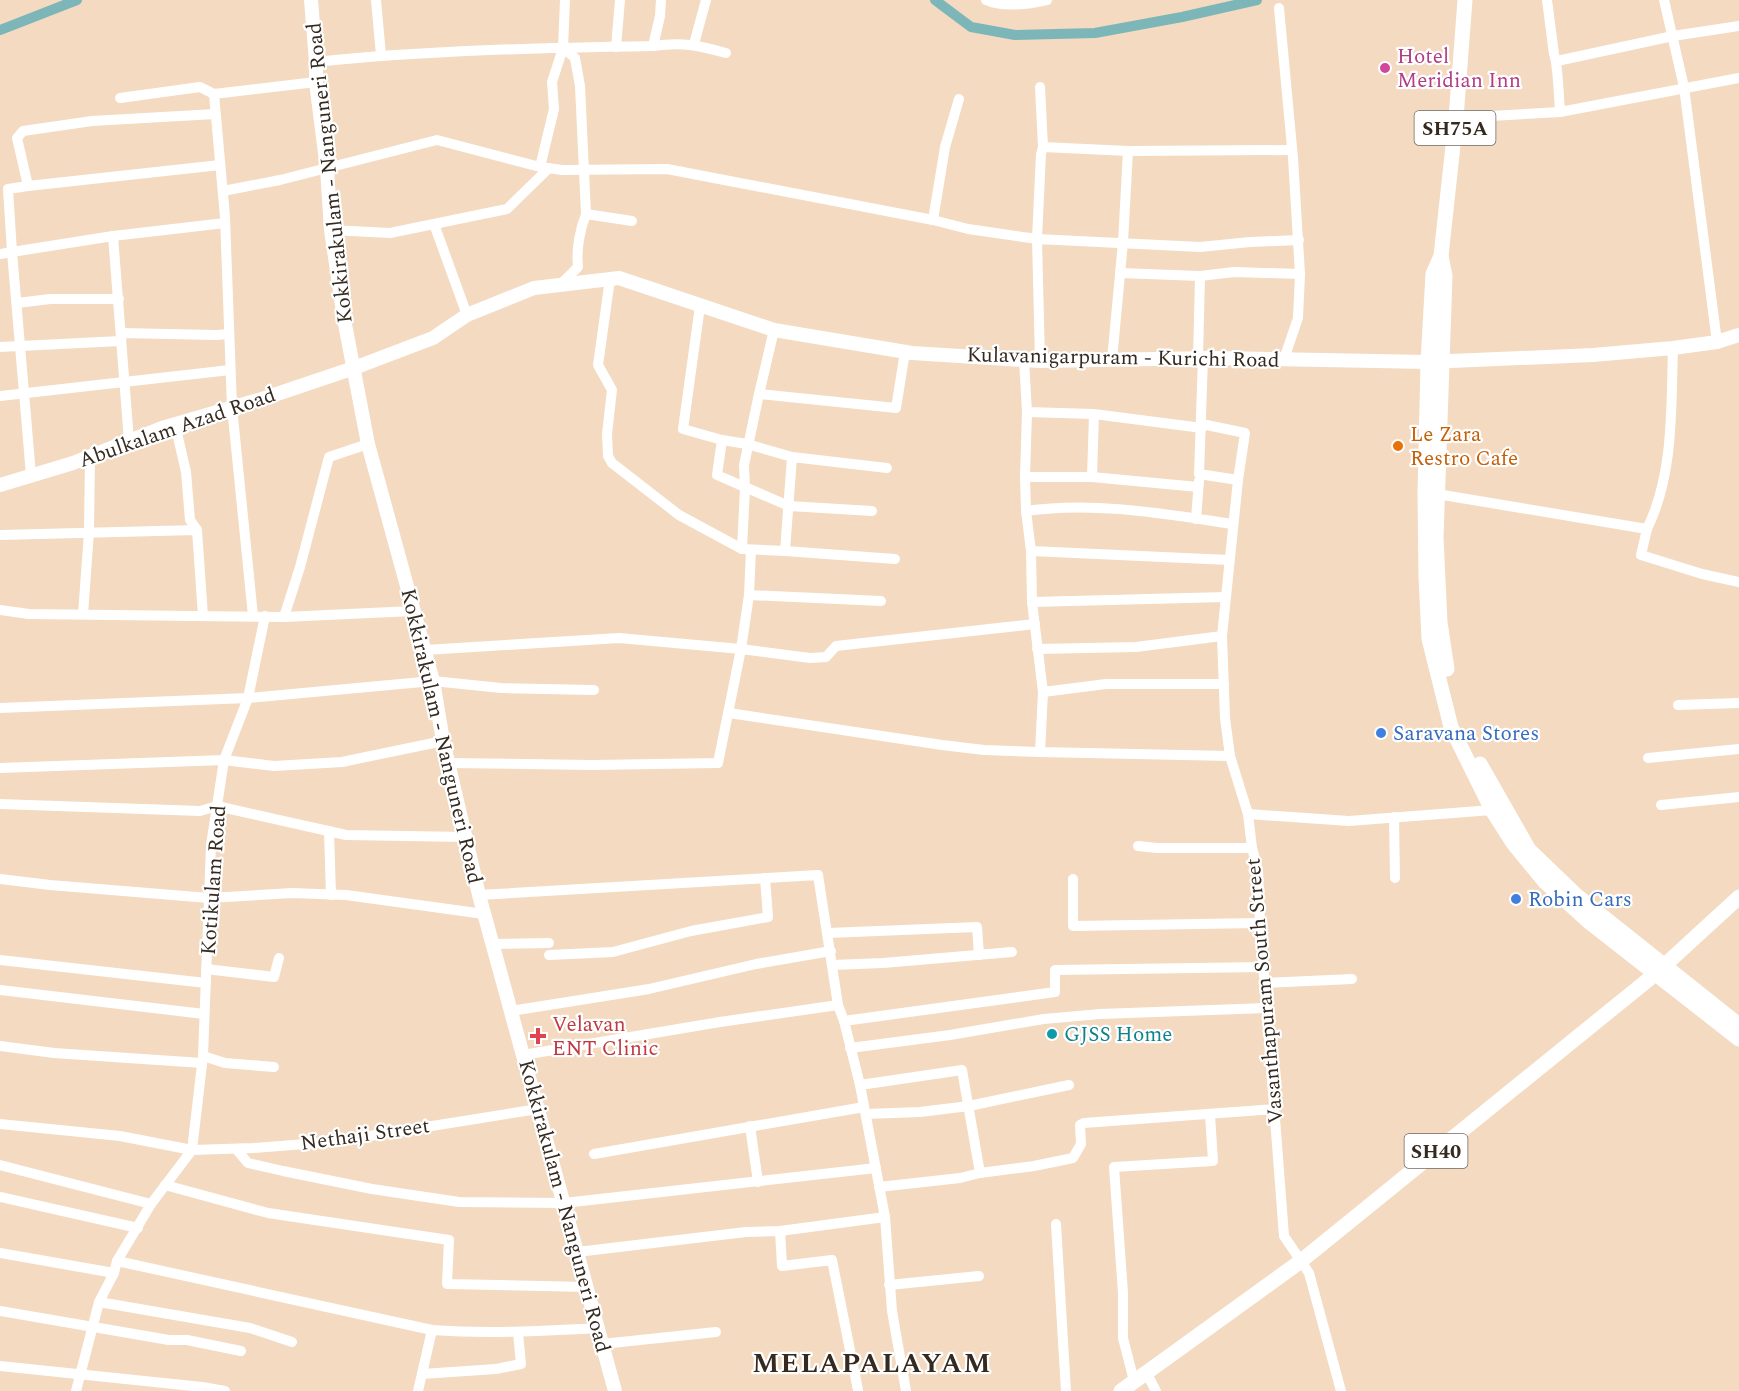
<svg xmlns="http://www.w3.org/2000/svg" width="1739" height="1391" font-family="Spectral,serif">
<style>
.lines{fill:none;stroke-linecap:round;stroke-linejoin:round}
.canal{stroke:#7db6b8;stroke-width:10}
.street{stroke:#fff;stroke-width:10}
.secondary{stroke:#fff;stroke-width:14}
.primary{stroke:#fff;stroke-width:15}
.hotel-dot{fill:#d1479c;stroke:#fff;stroke-width:2}
.food-dot{fill:#e8710a;stroke:#fff;stroke-width:2}
.shop-dot{fill:#3f7fe0;stroke:#fff;stroke-width:2}
.culture-dot{fill:#0f9aa8;stroke:#fff;stroke-width:2}
.health-dot{fill:#e0444e;stroke:#fff;stroke-width:2}
.labels{text-anchor:middle;stroke-width:4.5;stroke-linejoin:round;paint-order:stroke}
.shield{fill:#fff;stroke:#716a63;stroke-width:1.5}
.shield-label{font-size:20px;font-weight:bold;fill:#342a20}
.hotel-label{font-size:21px;fill:#b23c85;stroke:#fff;text-anchor:start}
.street-label{font-size:21px;fill:#342a20;stroke:#fff}
.food-label{font-size:21px;fill:#c56008;stroke:#fff;text-anchor:start}
.shop-label{font-size:21px;fill:#366cbe;stroke:#fff;text-anchor:start}
.health-label{font-size:21px;fill:#be3a42;stroke:#fff;text-anchor:start}
.culture-label{font-size:21px;fill:#0d838f;stroke:#fff;text-anchor:start}
.district-label{font-size:27px;font-weight:bold;letter-spacing:1.5px;fill:#342a20;stroke:#fff}
</style>
<rect width="100%" height="100%" fill="#f3dac0"/>
<g class="lines">
<g class="canal">
<polyline points="935,0 971,27 1015,35 1095,33 1182,17 1257,0"/>
<polyline points="0,30 77,0"/>
</g>
<g class="street">
<polyline points="376,0 381,55"/>
<path d="M986,0C1003,8 1029,4 1047,0"/>
<path d="M1547,0L1554,54C1558,64 1559,99 1560,112"/>
<polyline points="1664,0 1684,87 1717,342"/>
<polyline points="1279,8 1293,158 1300,274 1298,318 1284,359"/>
<polyline points="694,44 706,0"/>
<polyline points="653,46 660,16 661,0"/>
<polyline points="616,47 620,0"/>
<polyline points="1557,61 1673,36 1739,26"/>
<path d="M316,62C428,50 540,48 653,46C683,42 697,45 726,53"/>
<polyline points="1040,87 1043,147 1128,151"/>
<polyline points="120,98 200,87 214,94"/>
<polyline points="1456,118 1560,112 1739,78"/>
<polyline points="540,167 554,109 552,82 563,48 565,0"/>
<polyline points="28,186 220,165"/>
<polyline points="223,191 280,180 437,140 540,167 562,170 667,169 933,220 968,229 1037,239 1041,154 1043,147"/>
<polyline points="586,214 632,221"/>
<polyline points="933,220 945,147 959,99"/>
<polyline points="434,224 467,315"/>
<polyline points="331,230 390,233 507,209 549,168"/>
<polyline points="0,254 12,252 8,189 28,186 17,138 23,131 92,121 215,114"/>
<polyline points="1120,273 1200,276"/>
<polyline points="610,279 598,365 612,390 607,434 608,456 612,463 679,515 742,549"/>
<path d="M560,285L578,267C576,250 580,229 586,214L580,86L575,58L563,48"/>
<polyline points="17,303 50,299 119,299"/>
<polyline points="700,306 683,429 722,440 717,475 789,506 872,511"/>
<polyline points="0,347 121,341 122,333 216,335 229,334"/>
<polyline points="1203,358 1199,474 1238,480 1222,636 1225,718 1230,756 1248,814 1252,848 1258,870 1260,923 1284,1236 1309,1273 1341,1391"/>
<polyline points="1198,359 1200,276 1234,272 1300,274"/>
<polyline points="1024,360 1027,412 1094,414 1202,428"/>
<polyline points="1112,360 1123,242 1128,151 1292,150"/>
<polyline points="1040,361 1037,239 1200,247 1250,242 1299,240"/>
<polyline points="759,394 774,330"/>
<polyline points="0,396 230,370"/>
<polyline points="1027,412 1025,477 1026,511 1031,551 1032,602 1043,692 1040,752 1230,756"/>
<polyline points="1094,414 1092,477 1198,487"/>
<polyline points="175,424 186,472 190,520 197,530"/>
<polyline points="1202,424 1245,433 1238,480"/>
<polyline points="722,440 747,444 792,457"/>
<polyline points="129,441 113,236 225,223"/>
<polyline points="887,468 792,457 785,551 742,549 745,488 744,465 759,394 896,408 905,352"/>
<polyline points="31,475 12,252 113,236"/>
<polyline points="1025,477 1092,477"/>
<path d="M1437,494L1647,529C1674,474 1671,408 1673,348"/>
<path d="M1026,511C1094,501 1165,514 1232,524"/>
<polyline points="1196,519 1199,481"/>
<polyline points="1647,529 1641,555 1702,574 1739,582"/>
<polyline points="0,535 197,530 203,616"/>
<polyline points="751,550 749,595 881,601"/>
<polyline points="785,551 895,559"/>
<polyline points="1031,551 1229,560"/>
<polyline points="1032,602 1226,597"/>
<polyline points="0,610 29,614 284,617 413,611"/>
<polyline points="83,614 89,532 90,456"/>
<polyline points="253,616 232,407 225,217 214,94 316,82"/>
<polyline points="284,617 300,567 329,457 368,444"/>
<polyline points="1037,649 1136,647 1222,636"/>
<polyline points="425,650 619,638 741,649 749,595"/>
<polyline points="1043,692 1106,684 1224,684"/>
<polyline points="1678,705 1739,703"/>
<polyline points="0,708 248,698 433,681 501,688 594,690"/>
<polyline points="729,713 942,745 984,750 1040,752"/>
<polyline points="1648,758 1739,749"/>
<polyline points="448,763 592,765 718,763 741,649 810,658 826,657 836,646 1035,624"/>
<polyline points="0,768 224,760 274,766 342,762 443,741"/>
<polyline points="0,804 200,811 217,806 346,835 466,837"/>
<polyline points="1661,805 1739,797"/>
<polyline points="1248,814 1349,821 1492,810"/>
<polyline points="1394,817 1395,878"/>
<polyline points="329,831 331,895"/>
<polyline points="1138,846 1157,848 1252,848"/>
<polyline points="0,879 50,885 209,898 292,893 346,895 484,914"/>
<polyline points="1073,879 1073,926 1260,923"/>
<polyline points="479,895 818,875 838,1005"/>
<polyline points="828,933 977,927 979,955"/>
<polyline points="493,944 549,943"/>
<polyline points="549,955 613,952 691,931 768,917 765,878"/>
<polyline points="0,960 206,983"/>
<polyline points="832,965 883,963 1012,952"/>
<polyline points="206,969 274,977 279,958"/>
<polyline points="1265,983 1352,979"/>
<polyline points="0,990 204,1014"/>
<polyline points="511,1011 649,989 756,964 831,951"/>
<polyline points="0,1046 54,1053 202,1063"/>
<polyline points="850,1048 950,1035 1044,1019 1100,1014 1267,1008"/>
<polyline points="523,1055 720,1022 838,1005 844,1021"/>
<polyline points="203,1056 225,1063 274,1067"/>
<polyline points="860,1085 962,1070 980,1173 960,1178 879,1187"/>
<polyline points="866,1114 920,1112 969,1106 1069,1085"/>
<polyline points="0,1124 120,1136 192,1150 253,1148 332,1142 538,1109"/>
<polyline points="750,1126 758,1182"/>
<polyline points="236,1149 248,1163 283,1171 372,1189 459,1202 564,1203 876,1168"/>
<polyline points="192,1150 203,1056 211,845 224,760 248,698 265,616"/>
<polyline points="594,1154 864,1107"/>
<polyline points="0,1165 151,1204"/>
<polyline points="980,1173 1034,1166 1073,1158 1081,1144 1080,1125 1084,1123 1274,1109"/>
<polyline points="165,1185 268,1213 449,1240 447,1284 587,1287"/>
<polyline points="0,1197 138,1228"/>
<polyline points="1056,1224 1066,1391"/>
<polyline points="780,1231 782,1266 832,1260 858,1390"/>
<polyline points="577,1252 746,1232 780,1231 885,1217"/>
<polyline points="0,1253 114,1273"/>
<path d="M117,1261L432,1330C488,1334 542,1331 598,1328"/>
<polyline points="889,1285 979,1276"/>
<polyline points="99,1302 250,1328 292,1342"/>
<polyline points="0,1311 169,1340 187,1340 241,1351"/>
<polyline points="602,1344 716,1332"/>
<polyline points="0,1366 202,1387 225,1391"/>
<polyline points="1146,1372 1156,1391"/>
<polyline points="422,1374 496,1369 521,1364 518,1333"/>
<polyline points="1134,1381 1123,1338 1123,1293 1114,1167 1213,1161 1210,1115"/>
<polyline points="76,1391 99,1302 114,1273 117,1261 151,1204 192,1150"/>
<polyline points="418,1391 432,1330"/>
<polyline points="906,1391 892,1311 885,1217 860,1085 844,1021 1055,992 1055,970 1264,967"/>
</g>
<g class="secondary">
<polyline points="311,0 316,62 316,82 327,169 331,230 344,319 368,444 433,681 443,741 479,895 615,1391"/>
<polyline points="0,485 73,463 162,428 265,398 354,368 433,338 467,315 534,288 619,278 774,330 912,353 1040,361 1213,358 1428,362 1593,355 1673,348 1717,342 1739,335"/>
</g>
<g class="primary">
<polyline points="1465,0 1456,118 1441,256 1433,274 1428,362 1425,494 1426,577 1429,639 1451,727 1492,810 1513,843 1545,882 1588,921 1739,1039"/>
<polyline points="1441,256 1445,276 1436,538 1440,622 1447,669"/>
<polyline points="1480,764 1529,850 1576,895 1739,1025"/>
<polyline points="1121,1391 1301,1261 1654,975 1739,897"/>
</g>
</g>
<circle class="hotel-dot" cx="1385" cy="68" r="6"/>
<circle class="food-dot" cx="1398" cy="446" r="6"/>
<g class="shop-dot">
<circle cx="1381" cy="733" r="6"/>
<circle cx="1516" cy="899" r="6"/>
</g>
<circle class="culture-dot" cx="1052" cy="1034" r="6"/>
<path class="health-dot" d="M535 1027h6v6h6v6h-6v6h-6v-6h-6v-6h6z"/>
<g class="labels">
<g class="shield">
<rect x="1414.5" y="111" width="81" height="34" rx="4.5"/>
<rect x="1404.5" y="1134" width="63" height="34" rx="4.5"/>
</g>
<g class="shield-label">
<text x="1455" y="135">SH75A</text>
<text x="1436" y="1158">SH40</text>
</g>
<g class="hotel-label">
<text x="1397" y="63">Hotel<tspan x="1397" dy="24">Meridian Inn</tspan></text>
</g>
<g class="street-label">
<text transform="translate(329 173) rotate(-96)" y="7">Kokkirakulam - Nanguneri Road</text>
<text transform="translate(1123 357) rotate(1)" y="7">Kulavanigarpuram - Kurichi Road</text>
<text transform="translate(177 427) rotate(-19)" y="7">Abulkalam Azad Road</text>
<text transform="translate(442 736) rotate(77)" y="7">Kokkirakulam - Nanguneri Road</text>
<text transform="translate(213 880) rotate(-86)" y="7">Kotikulam Road</text>
<text transform="translate(1264 991) rotate(-95)" y="7">Vasanthapuram South Street</text>
<text transform="translate(365 1134) rotate(-8)" y="7">Nethaji Street</text>
<text transform="translate(565 1206) rotate(75)" y="7">Kokkirakulam - Nanguneri Road</text>
</g>
<g class="food-label">
<text x="1410" y="441">Le Zara<tspan x="1410" dy="24">Restro Cafe</tspan></text>
</g>
<g class="shop-label">
<text x="1393" y="740">Saravana Stores</text>
<text x="1528" y="906">Robin Cars</text>
</g>
<g class="health-label">
<text x="552" y="1031">Velavan<tspan x="552" dy="24">ENT Clinic</tspan></text>
</g>
<g class="culture-label">
<text x="1064" y="1041">GJSS Home</text>
</g>
<g class="district-label">
<text x="872" y="1372">MELAPALAYAM</text>
</g>
</g>
</svg>
